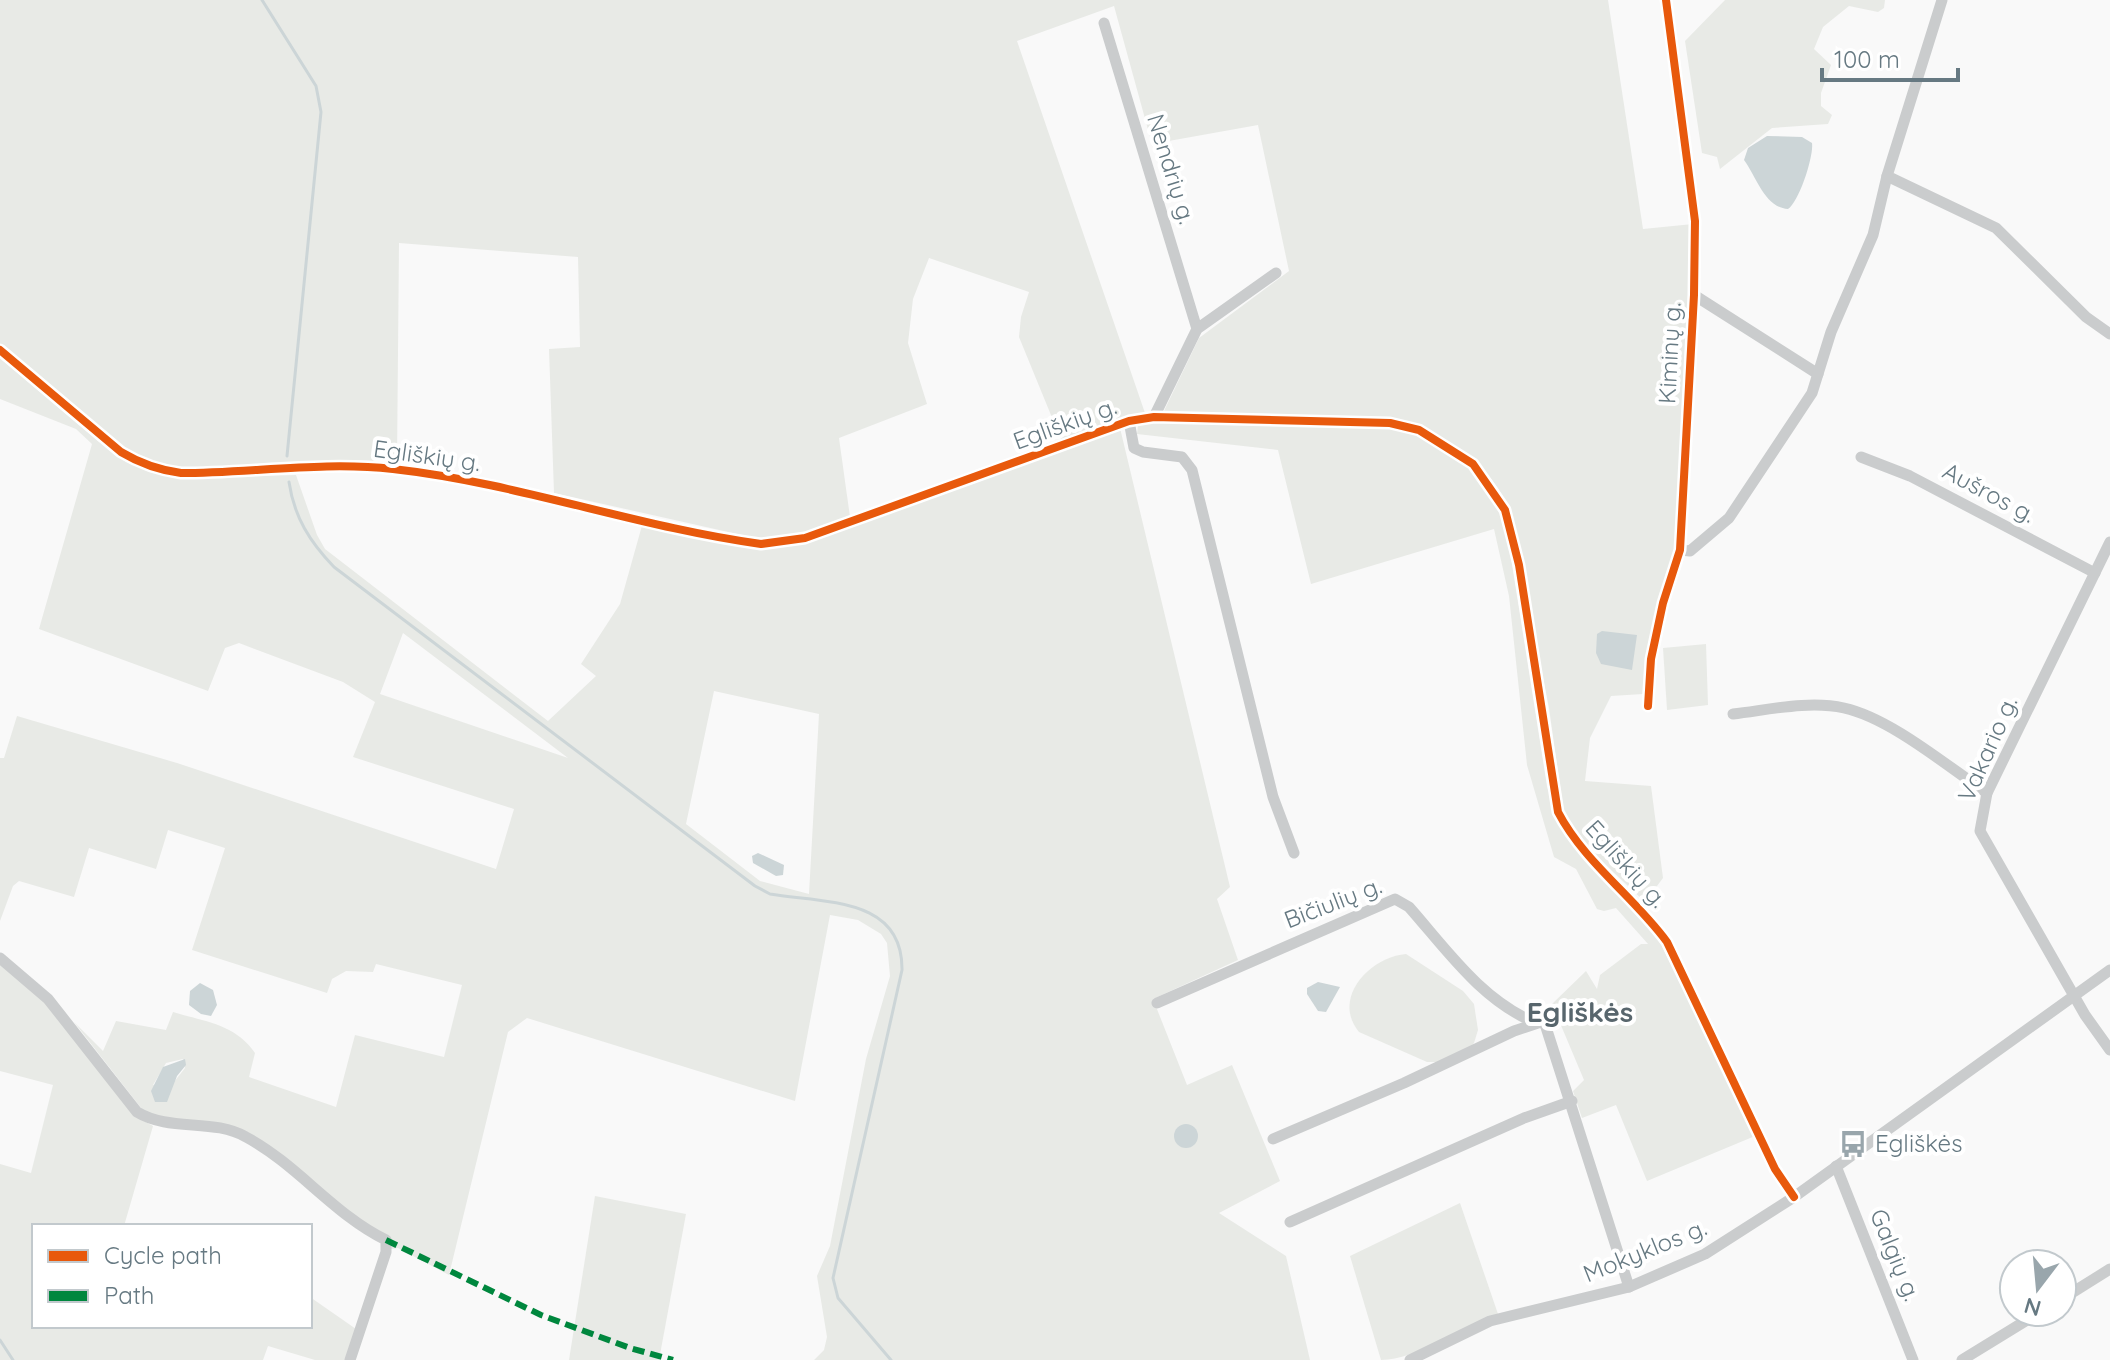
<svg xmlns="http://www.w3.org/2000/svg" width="2110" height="1360" font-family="Quicksand,sans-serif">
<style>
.green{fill:#e8eae6;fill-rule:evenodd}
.water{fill:#ccd5d7}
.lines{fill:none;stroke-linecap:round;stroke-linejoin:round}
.stream{stroke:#ccd5d7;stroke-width:3}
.minor{stroke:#cacccd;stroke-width:11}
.quiet{stroke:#00873e;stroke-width:6;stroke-dasharray:12 6;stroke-linecap:butt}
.cycleway-casing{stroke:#fff;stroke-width:13}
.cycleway{stroke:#e8590c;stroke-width:8}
.labels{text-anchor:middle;stroke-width:8;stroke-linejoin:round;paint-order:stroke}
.street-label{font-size:24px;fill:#667982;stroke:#fff}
.poi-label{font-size:24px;fill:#667982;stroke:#fff;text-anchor:start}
.quarter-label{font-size:28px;font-weight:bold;fill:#58666d;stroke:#fff}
</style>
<rect width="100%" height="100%" fill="#f9f9f9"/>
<g class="green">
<path d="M0,0H1608L1643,229L1693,224L1675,548L1651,635L1643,694L1611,696L1590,738L1585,781L1651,786L1663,878L1645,902L1592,852L1564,814L1549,708L1510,511C1493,469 1457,443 1416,425L1163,413L1199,338L1289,271L1258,125L1152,144L1114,6L1017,41L1145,413L1123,417L1062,442L1019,337L1021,317L1029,292L929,258L913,299L908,343L927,404L839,438L850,517L799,535L764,540L554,493L549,349L580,347L578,257L399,243L397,462L349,460L190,469L149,461L121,445L0,344Z"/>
<polygon points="1725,0 1885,0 1884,8 1878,12 1849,6 1823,27 1814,49 1831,65 1821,93 1821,106 1832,115 1828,124 1772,128 1720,169 1717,157 1702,153 1685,41"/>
<path d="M0,358L98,441L126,462L150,472L177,478L296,475L317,535L325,549L548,721L596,676L581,664L620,604L643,522L761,548L794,545L1120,428L1230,887L1217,899L1238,960L1153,999L1187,1085L1232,1065L1280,1181L1219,1213L1286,1256L1310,1360H814L824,1350L827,1337L817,1276L830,1246L866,1059L890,976L887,943L881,934L858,920L830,915L795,1101L527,1018L508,1032L449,1275L398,1248L391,1249L248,1134L145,1113L74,1022L103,1051L116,1021L166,1030L173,1012C206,1022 235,1024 255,1053L249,1077L336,1107L355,1035L444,1057L462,985L376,964L373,972L346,971L332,979L327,993L192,950L225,848L168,830L156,869L89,848L74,897L19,881L13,886L0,921V758H4L17,716L177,763L496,869L514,809L353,757L375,702L343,682L239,643L225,648L208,691L39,629L92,444L76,429L0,399ZM403,633L568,758L380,694ZM714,691L819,714L809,894L760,881L686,824ZM183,1059L185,1068L174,1082L153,1085L166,1063Z"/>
<polygon points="1151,422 1372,425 1412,432 1467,466 1481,479 1498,503 1508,539 1547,786 1556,816 1661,944 1755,1136 1647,1181 1616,1105 1582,1118 1573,1091 1584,1080 1552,1004 1586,971 1597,989 1600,975 1641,944 1648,944 1616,908 1604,911 1597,909 1576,869 1554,857 1527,765 1509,596 1494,529 1311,584 1278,450 1137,434 1138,425"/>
<polygon points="1706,644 1708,705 1667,710 1663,648"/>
<path d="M1406,954L1463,991L1474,1004L1478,1030L1474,1043L1468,1050L1442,1062H1427L1359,1032C1331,998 1370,957 1406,954Z"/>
<polygon points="0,964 42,998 135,1116 153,1126 124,1226 34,1226 34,1326 310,1326 310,1297 356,1329 346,1360 315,1360 268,1346 263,1360 0,1360 0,1164 31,1173 53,1085 0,1071"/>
<polygon points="595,1196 686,1214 659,1360 569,1360"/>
<path d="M1460,1203L1498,1314C1462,1326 1417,1360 1381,1360L1350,1256Z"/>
</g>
<g class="water">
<path d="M1767,136L1802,137L1812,143C1814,156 1799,202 1788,209C1765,208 1756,176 1744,160L1748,148Z"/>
<polygon points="1602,631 1637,635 1632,670 1601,664 1596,653 1597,634"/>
<polygon points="758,853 784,865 783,875 776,876 753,863 752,856"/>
<polygon points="1318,982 1340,987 1326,1012 1318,1011 1307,994 1307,988"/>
<polygon points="200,983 213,990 217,1005 211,1016 201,1014 189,1005 190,991"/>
<polygon points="185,1059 186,1065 177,1076 167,1102 155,1102 151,1091 163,1067"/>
<circle cx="1186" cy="1136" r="12"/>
</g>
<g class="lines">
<g class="stream">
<polyline points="262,0 316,86 321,112 287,456"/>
<path d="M289,482C294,517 310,542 334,567L755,886L770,894C825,903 903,897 902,970L833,1278L838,1298L891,1360"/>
<polyline points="0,1340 13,1360"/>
</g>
<g class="minor">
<polyline points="1942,0 1887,176 1996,228 2086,317 2110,334"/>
<polyline points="1104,23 1197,329"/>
<polyline points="1694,295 1818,374"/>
<path d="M0,350L121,452C141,464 158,470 181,473C251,473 323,461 393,469C518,483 637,527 761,544L805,538L1129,421L1154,417L1390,423L1419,430L1473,464L1505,510L1519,565L1558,812C1584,862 1634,897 1667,942L1775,1169L1794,1197"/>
<polyline points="1154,417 1197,329 1276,273"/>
<polyline points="1129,421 1134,448 1143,452 1182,457 1192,470 1273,797 1294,853"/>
<polyline points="1861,457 1910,476 2095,573"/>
<polyline points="2110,542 1987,793 1980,831 2085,1015 2110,1050"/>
<polyline points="1680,550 1690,551 1729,518 1812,393 1831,332 1873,235 1887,176"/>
<polyline points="1648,706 1651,659 1663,603 1680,550 1694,295 1695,221 1666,0"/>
<path d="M1733,714C1768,710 1809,700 1844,708C1890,718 1947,766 1987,793"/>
<path d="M0,958L48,999L137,1112C170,1132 213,1118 246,1137C298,1165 333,1214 386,1240V1252L350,1360"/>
<path d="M1157,1003L1395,899L1409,907C1447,950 1481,1000 1536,1023"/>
<polyline points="1273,1139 1404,1083 1514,1031 1544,1021 1629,1287"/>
<polyline points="1836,1166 1913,1360"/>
<polyline points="1290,1222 1524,1118 1572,1101"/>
<polyline points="2062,1299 2110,1269"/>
<polyline points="1410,1360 1490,1321 1629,1287 1705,1254 1794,1197 2110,970"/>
<polyline points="1962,1360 2040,1312"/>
</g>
<polyline class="quiet" points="386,1240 541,1315 630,1348 673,1360"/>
<g class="cycleway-casing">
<g id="cycleway">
<path d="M0,350L121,452C141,464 158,470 181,473C251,473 323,461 393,469C518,483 637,527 761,544L805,538L1129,421L1154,417L1390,423L1419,430L1473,464L1505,510L1519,565L1558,812C1584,862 1634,897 1667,942L1775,1169L1794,1197"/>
<polyline points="1648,706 1651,659 1663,603 1680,550 1694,295 1695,221 1666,0"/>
</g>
</g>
<use href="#cycleway" class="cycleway"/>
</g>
<defs>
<g id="bus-bare" transform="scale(2.16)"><path d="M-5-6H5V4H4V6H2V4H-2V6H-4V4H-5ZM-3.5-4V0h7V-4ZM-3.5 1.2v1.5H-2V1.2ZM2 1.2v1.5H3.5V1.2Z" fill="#99a6ac" stroke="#fff" stroke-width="2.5" paint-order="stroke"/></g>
</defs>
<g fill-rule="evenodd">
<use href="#bus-bare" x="1853" y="1144"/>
</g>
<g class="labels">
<g class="street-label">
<text transform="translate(1171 169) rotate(73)" y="8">Nendrių g.</text>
<text transform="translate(1670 353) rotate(-87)" y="8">Kiminų g.</text>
<text transform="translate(1065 424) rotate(-20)" y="8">Egliškių g.</text>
<text transform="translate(427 456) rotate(8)" y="8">Egliškių g.</text>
<text transform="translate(1989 493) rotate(28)" y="8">Aušros g.</text>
<text transform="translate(1988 749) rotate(-66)" y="8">Vakario g.</text>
<text transform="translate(1626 864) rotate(48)" y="8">Egliškių g.</text>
<text transform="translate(1333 903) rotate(-21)" y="8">Bičiulių g.</text>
<text transform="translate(1645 1251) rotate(-22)" y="8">Mokyklos g.</text>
<text transform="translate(1895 1255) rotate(68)" y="8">Galgių g.</text>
</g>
<g class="poi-label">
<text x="1875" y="1152">Egliškės</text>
</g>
<g class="quarter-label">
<text x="1580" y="1022">Egliškės</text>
</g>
</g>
<rect x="32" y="1224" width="280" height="104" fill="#ffffff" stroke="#c2c9cd" stroke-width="2"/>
<rect x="48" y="1250" width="40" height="12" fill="#e8590c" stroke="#c2c9cd" stroke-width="2"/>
<text x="104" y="1264" font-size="24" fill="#667982">Cycle path</text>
<rect x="48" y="1290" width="40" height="12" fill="#00873e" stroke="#c2c9cd" stroke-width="2"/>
<text x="104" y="1304" font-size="24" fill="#667982">Path</text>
<g transform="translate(2038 1288) rotate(196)"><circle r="38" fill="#ffffff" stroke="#c2c9cd" stroke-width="2"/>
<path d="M0-6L14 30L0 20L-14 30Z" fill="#99a6ac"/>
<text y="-12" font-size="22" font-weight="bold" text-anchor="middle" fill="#667982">N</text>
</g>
<path d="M1822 68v12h136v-12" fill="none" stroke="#667982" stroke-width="4"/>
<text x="1834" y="68" font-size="24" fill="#667982" stroke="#ffffff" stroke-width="6" paint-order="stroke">100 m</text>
</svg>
